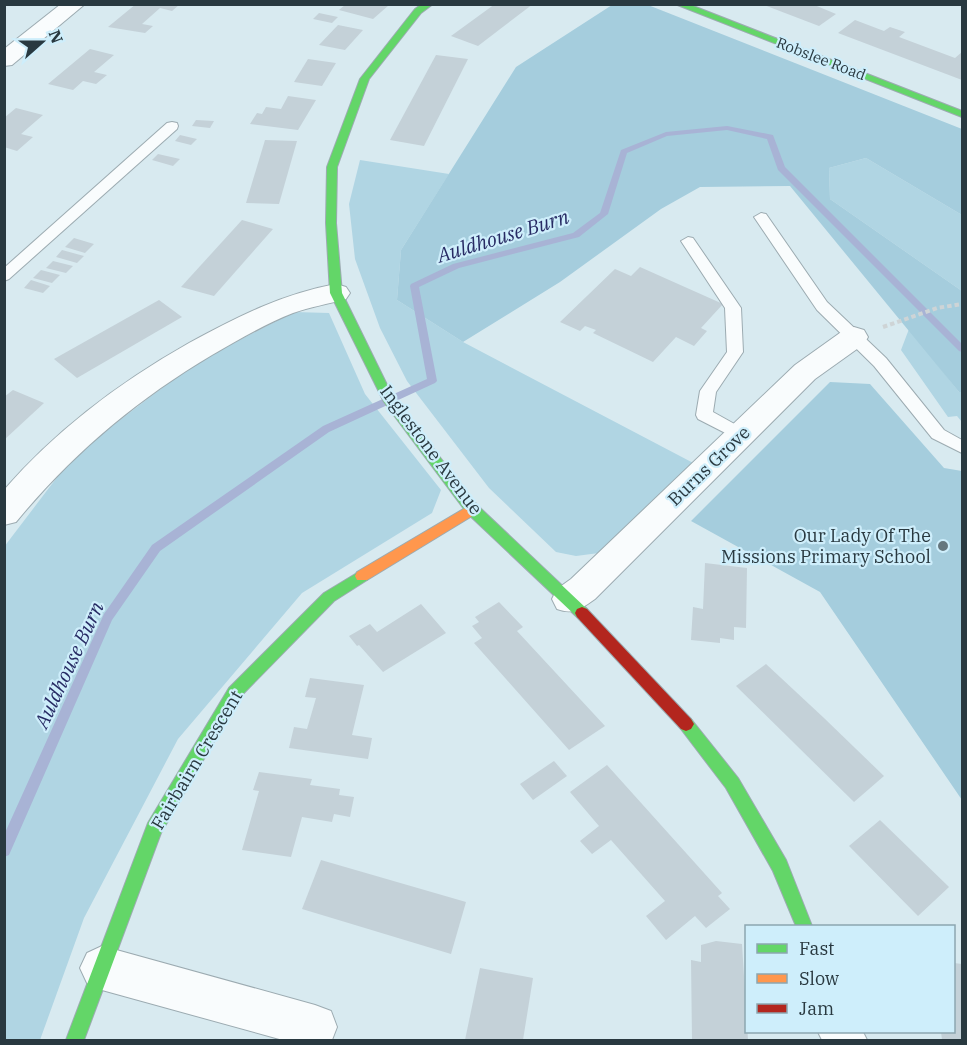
<svg xmlns="http://www.w3.org/2000/svg" width="967" height="1045" font-family="'IBM Plex Serif',serif">
<style>
.green{fill:#b0d5e3}
.forest{fill:#a5cddd}
.lines{fill:none;stroke-linecap:round;stroke-linejoin:round}
.stream{fill:#a8b3d5;fill-rule:evenodd}
.building{fill:#c4d1d8}
.lane-casing{stroke:#9cabb1;stroke-width:2}
.street-casing{stroke:#9cabb1;stroke-width:2}
.fast-casing{stroke:#9cabb1;stroke-width:2}
.slow-casing{stroke:#9cabb1;stroke-width:2}
.jam-casing{stroke:#9cabb1;stroke-width:2}
.path{stroke:#ced4d6;stroke-width:4;stroke-dasharray:4.5 3;stroke-linecap:butt}
.lane{fill:#f9fcfd;fill-rule:evenodd}
.street{fill:#f9fcfd;fill-rule:evenodd}
.fast{fill:#63d668;fill-rule:evenodd}
.slow{fill:#ff974d;fill-rule:evenodd}
.jam{fill:#b3261e;fill-rule:evenodd}
.poi-dot{fill:#66777e;stroke:#ceeefb;stroke-width:2}
.labels{text-anchor:middle;stroke-width:4.5;stroke-linejoin:round;paint-order:stroke}
.far-street-label{font-size:15px;fill:#293940;stroke:#ceeefb}
.street-label{font-size:18px;fill:#293940;stroke:#ceeefb}
.poi-label{font-size:18px;fill:#293940;stroke:#ceeefb;text-anchor:end}
.water-label{font-size:20px;font-style:italic;fill:#272b64;stroke:#ceeefb}
</style>
<rect width="100%" height="100%" fill="#d8eaf0"/>
<g class="green">
<polygon points="866,158 962,215 962,291 830,199 829,168"/>
<polygon points="360,160 449,174 401,250 397,300 463,342 699,466 599,553 576,556 556,552 489,488 407,381 380,328 355,259 349,204"/>
<polygon points="294,312 329,313 365,394 441,490 432,513 302,593 178,739 84,918 40,1040 5,1040 4,547 74,455 196,362"/>
<polygon points="909,329 959,392 962,392 962,422 957,416 948,417 901,350"/>
</g>
<g class="forest">
<polygon points="612,5 648,5 962,129 962,215 866,158 829,168 830,199 962,291 962,392 959,392 790,186 700,187 661,209 560,282 463,342 397,300 401,250 516,67"/>
<polygon points="830,382 870,384 944,468 962,471 962,800 820,592 691,521"/>
</g>
<g class="lines">
<polygon class="stream" points="727,126 773,135 785,167 962,344 962,352 959,351 778,170 767,139 727,130 667,136 627,153 608,214 579,237 459,268 419,287 437,381 435,383 329,432 160,551 112,620 9,855 4,857 4,835 104,614 152,545 323,426 427,379 410,286 411,284 453,264 573,233 600,213 621,150 666,132"/>
</g>
<g class="building">
<polygon points="136,4 180,4 172,11 160,8 142,24 153,26 145,33 108,27"/>
<polygon points="495,4 533,4 478,46 451,36"/>
<polygon points="812,4 836,14 819,26 764,5"/>
<polygon points="345,5 389,5 373,19 339,10"/>
<polygon points="319,13 338,17 332,23 313,19"/>
<polygon points="855,20 884,31 890,27 905,32 899,37 955,58 962,52 962,80 838,33"/>
<polygon points="338,25 363,30 345,50 319,45"/>
<polygon points="90,49 114,55 94,72 107,75 96,84 83,81 73,90 48,84"/>
<polygon points="436,55 468,59 424,146 390,140"/>
<polygon points="308,59 336,63 322,86 294,82"/>
<polygon points="288,96 316,100 298,130 250,124 257,113 262,114 266,107 281,109"/>
<polygon points="16,108 43,115 21,134 33,137 17,151 4,147 4,118"/>
<polygon points="196,120 214,121 210,128 192,126"/>
<polygon points="180,135 197,139 191,145 175,141"/>
<polygon points="265,140 297,141 279,204 246,203"/>
<polygon points="158,154 180,159 173,166 152,160"/>
<polygon points="242,220 273,229 214,296 181,287"/>
<polygon points="74,238 94,244 85,253 65,247"/>
<polygon points="62,250 84,256 77,263 56,257"/>
<polygon points="53,261 73,266 66,273 46,268"/>
<polygon points="640,267 723,304 701,328 707,331 694,346 676,337 653,362 593,333 596,330 585,326 580,331 560,322 615,269 631,276"/>
<polygon points="41,270 60,275 52,283 33,278"/>
<polygon points="31,280 50,286 43,293 24,288"/>
<polygon points="159,300 182,317 77,378 54,359"/>
<polygon points="13,390 44,403 4,440 4,397"/>
<polygon points="705,563 747,568 746,628 734,627 734,640 720,638 720,643 691,640 693,607 703,609"/>
<polygon points="499,602 523,627 517,631 605,726 569,750 474,643 482,638 472,626 479,622 475,617"/>
<polygon points="421,604 446,633 383,672 359,645 357,646 349,636 370,624 377,632"/>
<polygon points="766,664 824,718 884,776 854,802 736,686"/>
<polygon points="310,678 364,685 352,735 372,738 368,759 289,748 294,727 307,729 316,698 305,697"/>
<polygon points="554,761 567,776 533,800 520,784"/>
<polygon points="607,765 722,893 718,896 730,909 706,928 695,916 666,940 646,916 665,901 611,840 592,854 580,841 599,826 570,792"/>
<polygon points="259,772 312,779 310,785 340,789 339,795 354,797 350,817 334,814 332,822 302,817 291,857 242,850 259,791 253,790"/>
<polygon points="880,820 949,887 918,916 849,846"/>
<polygon points="321,860 466,902 451,954 302,909"/>
<polygon points="716,941 742,944 748,1040 692,1040 691,960 701,962 701,945"/>
<polygon points="954,963 962,964 962,1040 942,1040 941,1032 954,1032"/>
<polygon points="480,968 533,978 523,1040 465,1040"/>
</g>
<g class="lines">
<g class="lane-casing">
<g id="lane">
<polygon points="172,122 177,123 178,126 177,129 9,279 4,281 4,268 167,123"/>
<polygon points="761,213 766,214 827,302 886,358 944,430 962,440 962,453 932,438 874,366 817,310 754,217"/>
<polygon points="688,237 693,238 741,308 743,352 716,392 713,412 747,431 749,435 747,439 741,441 698,419 696,415 700,391 727,352 725,308 681,241"/>
</g>
</g>
<g class="street-casing">
<g id="street">
<polygon points="61,4 85,4 12,65 4,66 4,49"/>
<path d="M336,284L346,287L350,293L346,299C328,304 310,307 293,313C265,324 238,340 212,355C136,400 72,454 16,522L4,525V490C56,430 120,382 189,343C237,317 282,294 336,284Z"/>
<path d="M854,327L864,330L868,337L864,344L815,379L595,599C581,609 573,615 557,609L552,599L557,589L571,579L795,365L844,330Z"/>
<polygon points="102,946 315,1005 331,1011 337,1027 332,1040 283,1040 102,990 87,983 80,968 87,953"/>
<polygon points="818,1032 863,1032 867,1040 822,1040"/>
</g>
</g>
<g class="fast-casing">
<g id="fast">
<polygon points="422,4 433,4 421,13 369,79 337,167 336,223 342,293 393,397 477,505 587,609 589,613 587,617 582,619 577,617 467,513 384,402 330,293 326,223 327,167 360,79 415,9"/>
<polygon points="675,4 688,4 962,111 962,117"/>
<polygon points="362,570 367,572 369,576 367,580 334,601 239,698 161,833 84,1040 66,1040 148,823 229,688 324,593"/>
<polygon points="686,717 691,719 738,778 786,860 812,926 796,926 773,871 726,788 681,729 678,724 681,719"/>
</g>
</g>
<g class="slow-casing">
<polygon id="slow" points="472,504 477,505 479,509 477,513 367,580 357,580 355,576 357,572"/>
</g>
<g class="jam-casing">
<polygon id="jam" points="582,607 587,609 691,719 694,724 691,729 686,731 681,729 577,617 575,613 577,609"/>
</g>
<polyline class="path" points="883,327 937,308 962,304"/>
<use href="#lane" class="lane"/>
<use href="#street" class="street"/>
<use href="#fast" class="fast"/>
<use href="#slow" class="slow"/>
<use href="#jam" class="jam"/>
</g>
<circle class="poi-dot" cx="943" cy="546" r="6"/>
<g class="labels">
<g class="far-street-label">
<text transform="translate(821 59) rotate(21)" y="5">Robslee Road</text>
</g>
<g class="street-label">
<text transform="translate(431 450) rotate(53)" y="6">Inglestone Avenue</text>
<text transform="translate(709 466) rotate(-44)" y="6">Burns Grove</text>
<text transform="translate(197 760) rotate(-59)" y="6">Fairbairn Crescent</text>
</g>
<g class="poi-label">
<text x="931" y="542">Our Lady Of The<tspan x="931" dy="21">Missions Primary School</tspan></text>
</g>
<g class="water-label">
<text transform="translate(503 236) rotate(-17)" y="7">Auldhouse Burn</text>
<text transform="translate(69 665) rotate(-65)" y="7">Auldhouse Burn</text>
</g>
</g>
<rect width="967" height="1045" fill="none" stroke="#293940" stroke-width="12"/>
<rect x="745" y="925" width="210" height="108" fill="#ceeefb" stroke="#8ca6b0" stroke-width="1.5"/>
<rect x="757" y="944" width="30" height="9" fill="#63d668" stroke="#8ca6b0" stroke-width="1.5"/>
<text x="799" y="955" font-size="18" fill="#293940">Fast</text>
<rect x="757" y="974" width="30" height="9" fill="#ff974d" stroke="#8ca6b0" stroke-width="1.5"/>
<text x="799" y="985" font-size="18" fill="#293940">Slow</text>
<rect x="757" y="1004" width="30" height="9" fill="#b3261e" stroke="#8ca6b0" stroke-width="1.5"/>
<text x="799" y="1015" font-size="18" fill="#293940">Jam</text>
<g transform="translate(42 42) rotate(69)" stroke="#ceeefb" stroke-width="4.5" paint-order="stroke">
<path d="M0-4.5L10 22L0 15L-10 22Z" fill="#293940"/>
<text y="-9" font-size="16" font-weight="bold" text-anchor="middle" fill="#293940">N</text>
</g>
</svg>
